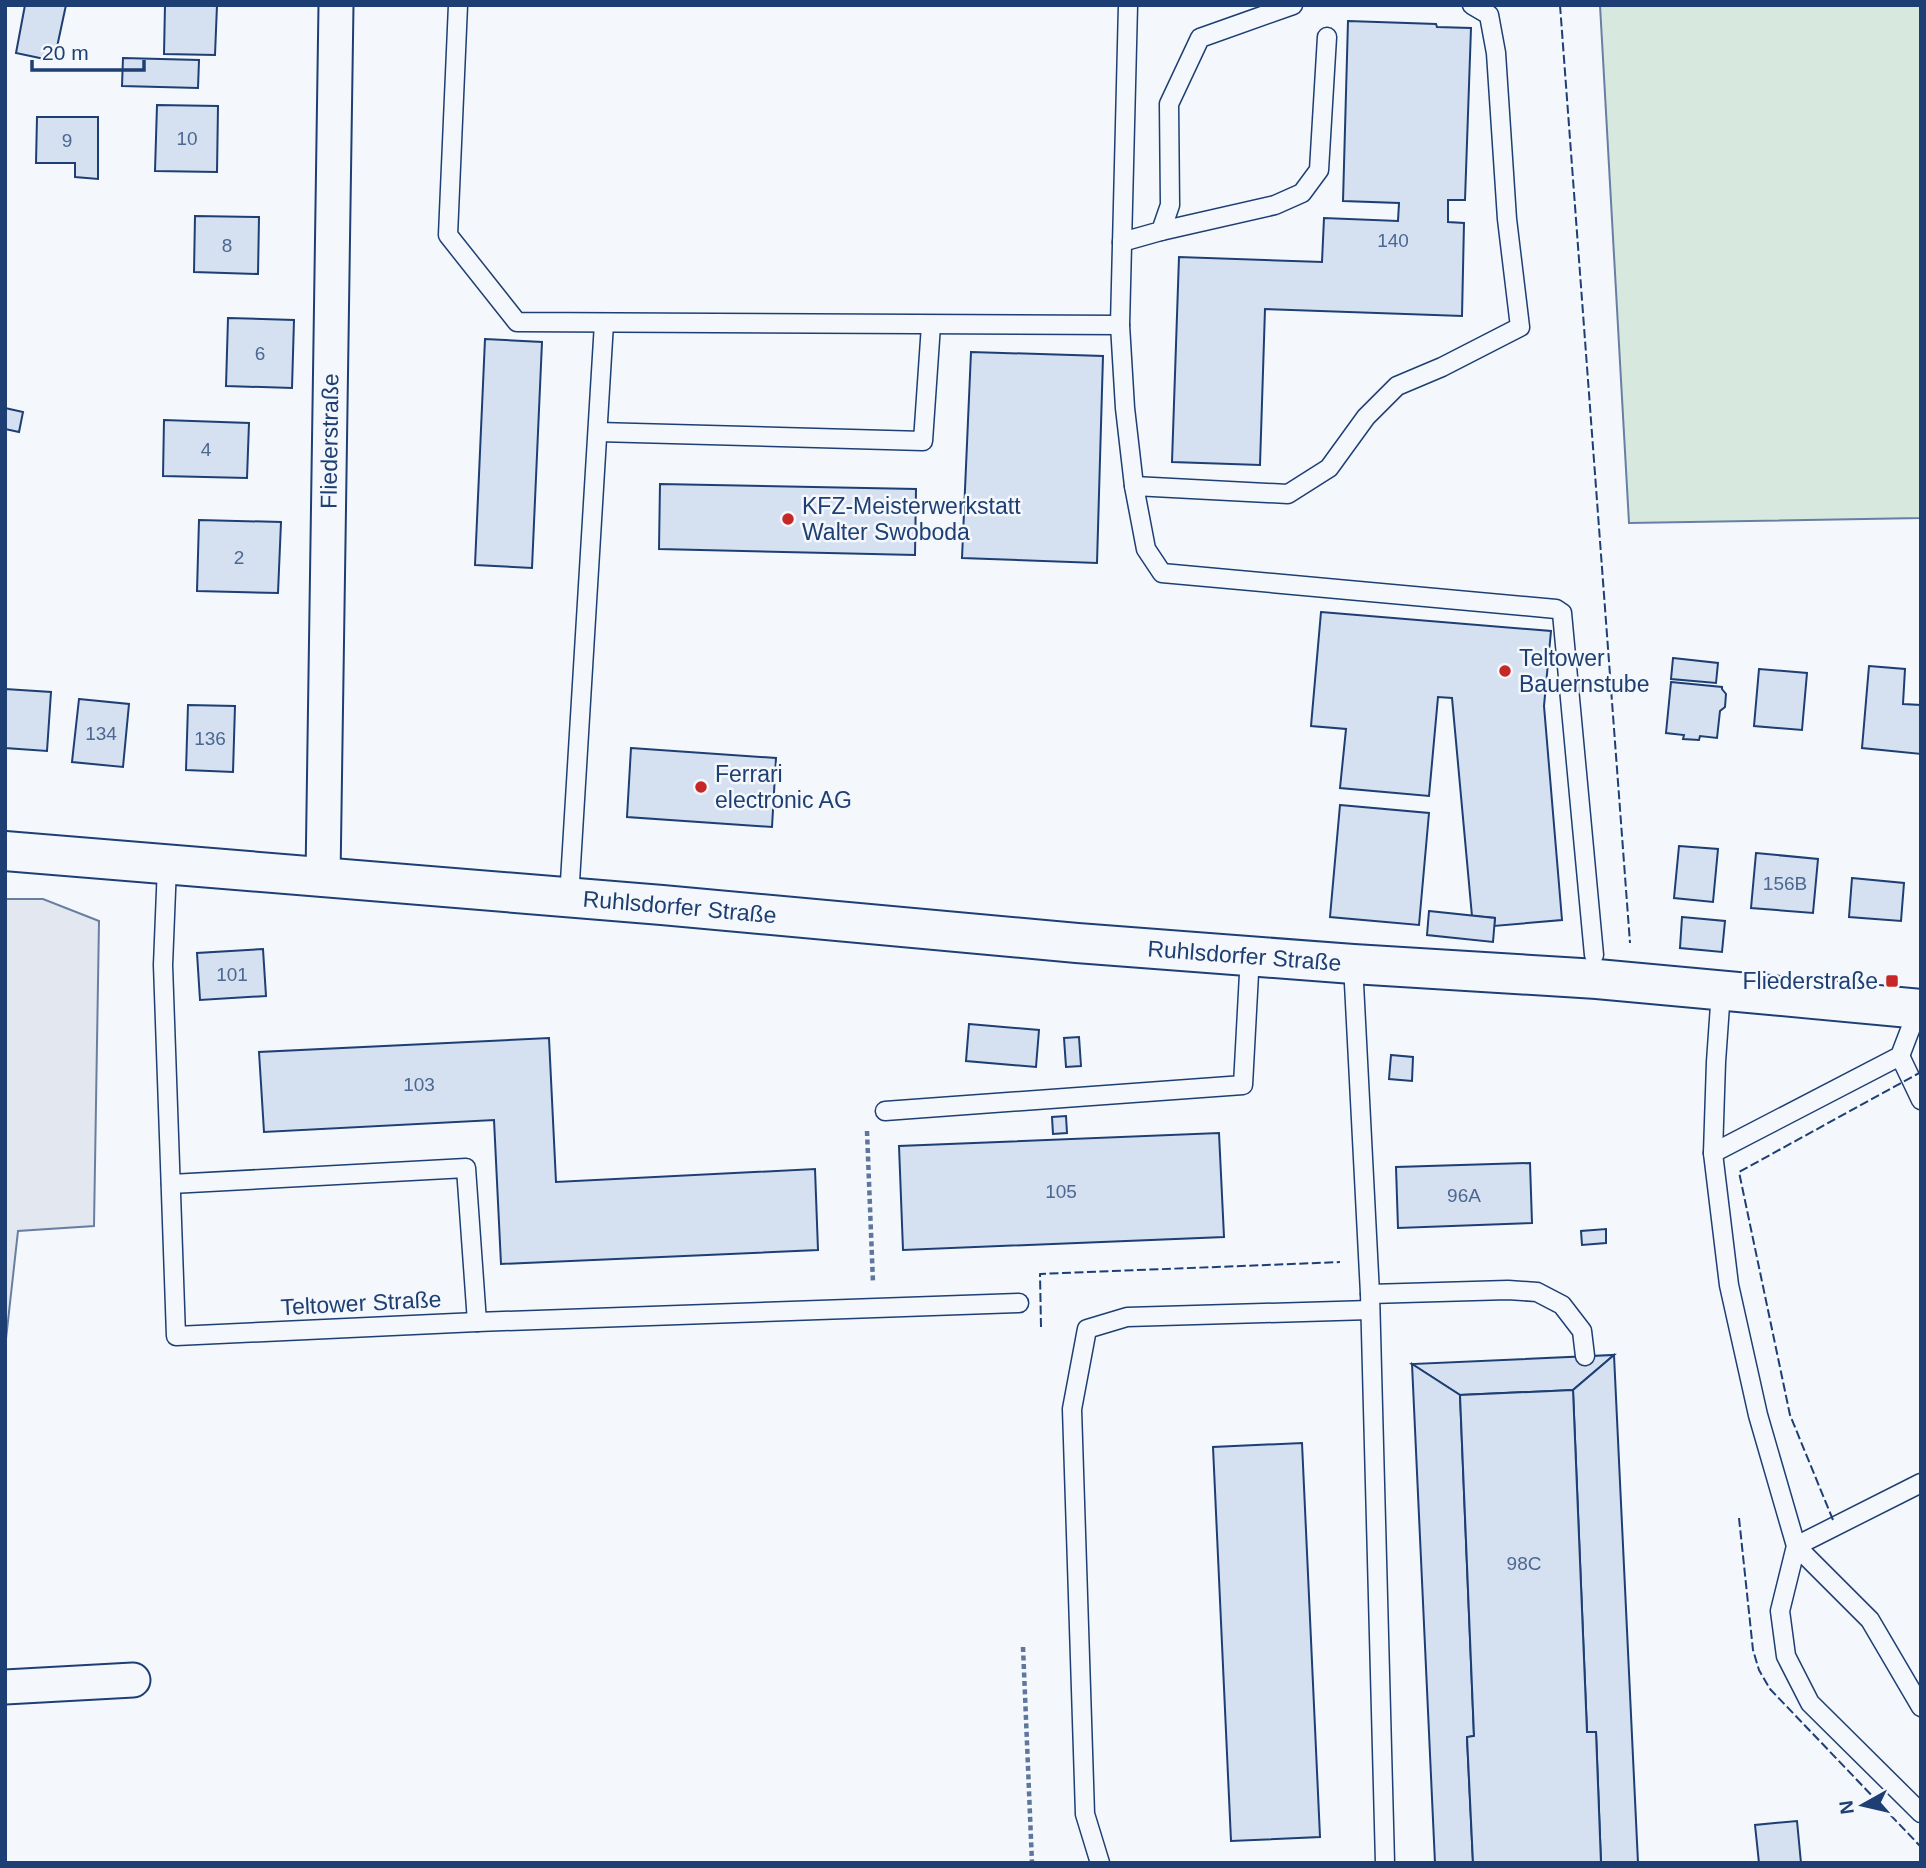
<svg xmlns="http://www.w3.org/2000/svg" width="1926" height="1868" font-family="Helvetica,sans-serif">
<style>
.green{fill:#d7e8df;stroke:#687fa3;stroke-width:2}
.parking{fill:#e3e8f0;stroke:#687fa3;stroke-width:2}
.building{fill:#d5e0f0;stroke:#1d3f73;stroke-width:2}
.lines{fill:none;stroke-linecap:round;stroke-linejoin:round}
.lane-casing{stroke:#1d3f73;stroke-width:21}
.street-casing{stroke:#1d3f73;stroke-width:37}
.secondary-casing{stroke:#1d3f73;stroke-width:42}
.path{stroke:#5e769c;stroke-width:4.5;stroke-dasharray:5 3.5;stroke-linecap:butt}
.lane{stroke:#f4f7fb;stroke-width:18}
.street{stroke:#f4f7fb;stroke-width:33}
.secondary{stroke:#f4f7fb;stroke-width:38}
.fence{stroke:#1d3f73;stroke-width:2;stroke-dasharray:9 3.5;stroke-linecap:butt}
.poi-dot{fill:#c62828;stroke:#f4f7fb;stroke-width:2.5}
.labels{text-anchor:middle;stroke-width:5;stroke-linejoin:round;paint-order:stroke}
.number-label{font-size:19px;fill:#4b6792}
.street-label{font-size:23px;fill:#1d3f73;stroke:#f4f7fb}
.poi-label{font-size:23px;fill:#1d3f73;stroke:#f4f7fb;text-anchor:start}
</style>
<rect width="100%" height="100%" fill="#f4f7fb"/>
<polygon class="green" points="1600,5 1921,5 1921,518 1629,523"/>
<polygon class="parking" points="5,899 43,899 99,921 94,1226 18,1231 6,1339"/>
<g class="building">
<polygon points="25,5 66,5 54,61 16,53"/>
<polygon points="165,5 217,5 215,55 164,54"/>
<polygon points="1348,21 1436,24 1437,27 1471,28 1465,200 1448,200 1448,222 1464,223 1462,316 1265,309 1260,465 1172,462 1179,257 1322,262 1324,218 1398,221 1399,203 1343,201"/>
<polygon points="123,58 199,60 198,88 122,86"/>
<polygon points="157,105 218,106 217,172 155,171"/>
<polygon points="37,117 98,117 98,179 75,177 75,163 36,163"/>
<polygon points="195,216 259,217 258,274 194,272"/>
<polygon points="228,318 294,320 292,388 226,386"/>
<polygon points="485,339 542,342 532,568 475,565"/>
<polygon points="971,352 1103,356 1097,563 962,558"/>
<polygon points="5,408 23,412 19,432 5,429"/>
<polygon points="164,420 249,423 247,478 163,476"/>
<polygon points="660,484 916,489 915,555 659,549"/>
<polygon points="199,520 281,522 278,593 197,591"/>
<polygon points="1321,612 1551,631 1544,706 1562,920 1494,926 1495,918 1472,916 1452,698 1438,697 1429,796 1340,788 1346,729 1311,726"/>
<polygon points="1673,658 1718,663 1716,683 1671,679"/>
<polygon points="1869,666 1905,669 1903,704 1921,705 1921,754 1862,748"/>
<polygon points="1759,669 1807,673 1802,730 1754,726"/>
<polygon points="1671,682 1722,687 1722,689 1726,694 1725,707 1720,711 1717,738 1700,736 1699,740 1683,739 1684,735 1666,733"/>
<polygon points="5,689 51,692 47,751 5,748"/>
<polygon points="79,699 129,704 123,767 72,762"/>
<polygon points="188,705 235,706 233,772 186,770"/>
<polygon points="631,748 776,758 772,827 627,817"/>
<polygon points="1340,805 1429,813 1419,925 1330,917"/>
<polygon points="1679,846 1718,849 1713,902 1674,898"/>
<polygon points="1756,853 1818,859 1813,913 1751,908"/>
<polygon points="1852,878 1904,883 1901,921 1849,917"/>
<polygon points="1429,911 1495,918 1493,942 1427,935"/>
<polygon points="1682,917 1725,921 1722,952 1680,948"/>
<polygon points="263,949 266,996 200,1000 197,953"/>
<polygon points="969,1024 1039,1030 1036,1067 966,1061"/>
<polygon points="1079,1037 1081,1066 1066,1067 1064,1038"/>
<polygon points="549,1038 556,1182 815,1169 818,1250 501,1264 494,1120 264,1132 259,1052"/>
<polygon points="1391,1055 1413,1057 1412,1081 1389,1079"/>
<polygon points="1066,1116 1067,1133 1053,1134 1052,1117"/>
<polygon points="1219,1133 1224,1237 903,1250 899,1146"/>
<polygon points="1530,1163 1532,1223 1398,1228 1396,1167"/>
<polygon points="1606,1229 1606,1243 1582,1245 1581,1231"/>
<polygon points="1614,1355 1573,1390 1460,1395 1412,1364"/>
<polygon points="1614,1355 1638,1863 1601,1863 1596,1732 1587,1732 1573,1390"/>
<polygon points="1412,1364 1460,1395 1474,1736 1467,1737 1473,1863 1435,1863"/>
<polygon points="1573,1390 1587,1732 1596,1732 1601,1863 1473,1863 1467,1737 1474,1736 1460,1395"/>
<polygon points="1302,1443 1320,1837 1231,1841 1213,1447"/>
<polygon points="1797,1821 1801,1863 1759,1863 1755,1825"/>
</g>
<g class="lines">
<g class="lane-casing">
<g id="lane">
<polyline points="458,5 448,235 517,322 1120,325"/>
<polyline points="1128,5 1120,325 1125,408 1134,486 1146,549 1162,573 1556,609 1562,613 1594,955"/>
<polyline points="1161,231 1275,205 1302,193 1319,170 1327,37"/>
<polyline points="1122,242 1161,231 1170,205 1169,104 1200,38 1293,5"/>
<polyline points="598,432 923,441 931,325"/>
<polyline points="1134,486 1288,494 1329,468 1366,417 1397,386 1442,367 1520,327 1507,219 1496,53 1489,15 1472,5"/>
<polyline points="167,866 163,965 176,1336 477,1322 1019,1303"/>
<polyline points="569,898 604,323"/>
<polyline points="1353,964 1370,1294 1385,1863"/>
<polyline points="1721,991 1716,1062 1713,1153 1729,1285 1758,1415 1796,1546 1780,1611 1786,1656 1810,1703 1921,1813"/>
<polyline points="1900,1056 1921,1100"/>
<polyline points="885,1111 1243,1085 1250,955"/>
<polyline points="1713,1153 1900,1056 1918,1009"/>
<polyline points="171,1184 466,1168 477,1322"/>
<polyline points="1370,1294 1508,1290 1537,1292 1562,1305 1582,1331 1585,1356"/>
<polyline points="1921,1483 1796,1546 1870,1620 1921,1707"/>
<polyline points="1100,1863 1085,1814 1072,1409 1087,1329 1127,1317 1370,1310"/>
</g>
</g>
<g class="street-casing">
<g id="street">
<path id="s1" d="M323,877L336,5"/>
<polyline points="5,1687 133,1680"/>
</g>
</g>
<g class="secondary-casing">
<g id="secondary">
<path id="s2" d="M5,851L662,905L1077,943L1353,964L1597,979L1921,1009"/>
</g>
</g>
<g class="path">
<polyline points="867,1131 873,1283"/>
<polyline points="1023,1647 1032,1863"/>
</g>
<use href="#lane" class="lane"/>
<use href="#street" class="street"/>
<use href="#secondary" class="secondary"/>
<g class="fence">
<polyline points="1560,5 1630,943"/>
<polyline points="1041,1327 1040,1274 1340,1262"/>
<polyline points="1739,1518 1753,1650 1759,1670 1770,1689 1921,1847"/>
<polyline points="1833,1520 1790,1415 1739,1172 1921,1072"/>
</g>
</g>
<g class="poi-dot">
<circle cx="788" cy="519" r="7"/>
<circle cx="1505" cy="671" r="7"/>
<circle cx="701" cy="787" r="7"/>
<rect x="1885" y="974" width="14" height="14" rx="3.5"/>
</g>
<g class="labels">
<g class="number-label">
<text x="187" y="145">10</text>
<text x="67" y="147">9</text>
<text x="1393" y="247">140</text>
<text x="227" y="252">8</text>
<text x="260" y="360">6</text>
<text x="206" y="456">4</text>
<text x="239" y="564">2</text>
<text x="101" y="740">134</text>
<text x="210" y="745">136</text>
<text x="1785" y="890">156B</text>
<text x="232" y="981">101</text>
<text x="419" y="1091">103</text>
<text x="1061" y="1198">105</text>
<text x="1464" y="1202">96A</text>
<text x="1524" y="1570">98C</text>
</g>
<g class="street-label">
<text dy="8" stroke="none"><textPath href="#s1" startOffset="436">Fliederstraße</textPath></text>
<text dy="8" stroke="none"><textPath href="#s2" startOffset="677">Ruhlsdorfer Straße</textPath></text>
<text dy="8" stroke="none"><textPath href="#s2" startOffset="1244">Ruhlsdorfer Straße</textPath></text>
<text transform="translate(361 1303) rotate(-3)" y="8">Teltower Straße</text>
</g>
<g class="poi-label">
<text x="802" y="514">KFZ-Meisterwerkstatt<tspan x="802" dy="26">Walter Swoboda</tspan></text>
<text x="1519" y="666">Teltower<tspan x="1519" dy="26">Bauernstube</tspan></text>
<text x="715" y="782">Ferrari<tspan x="715" dy="26">electronic AG</tspan></text>
<text x="1878" y="989" text-anchor="end">Fliederstraße</text>
</g>
</g>
<rect width="1926" height="1868" fill="none" stroke="#1d3f73" stroke-width="14"/>
<g transform="translate(1863 1805) rotate(262)" stroke="#f4f7fb" stroke-width="5" paint-order="stroke">
<path d="M0-5L12 26L0 18L-12 26Z" fill="#1d3f73"/>
<text y="-10" font-size="19" font-weight="bold" text-anchor="middle" fill="#1d3f73">N</text>
</g>
<path d="M32 60v10h112v-10" fill="none" stroke="#1d3f73" stroke-width="3.5"/>
<text x="42" y="60" font-size="21" fill="#1d3f73" stroke="#f4f7fb" stroke-width="5" paint-order="stroke">20 m</text>
</svg>
